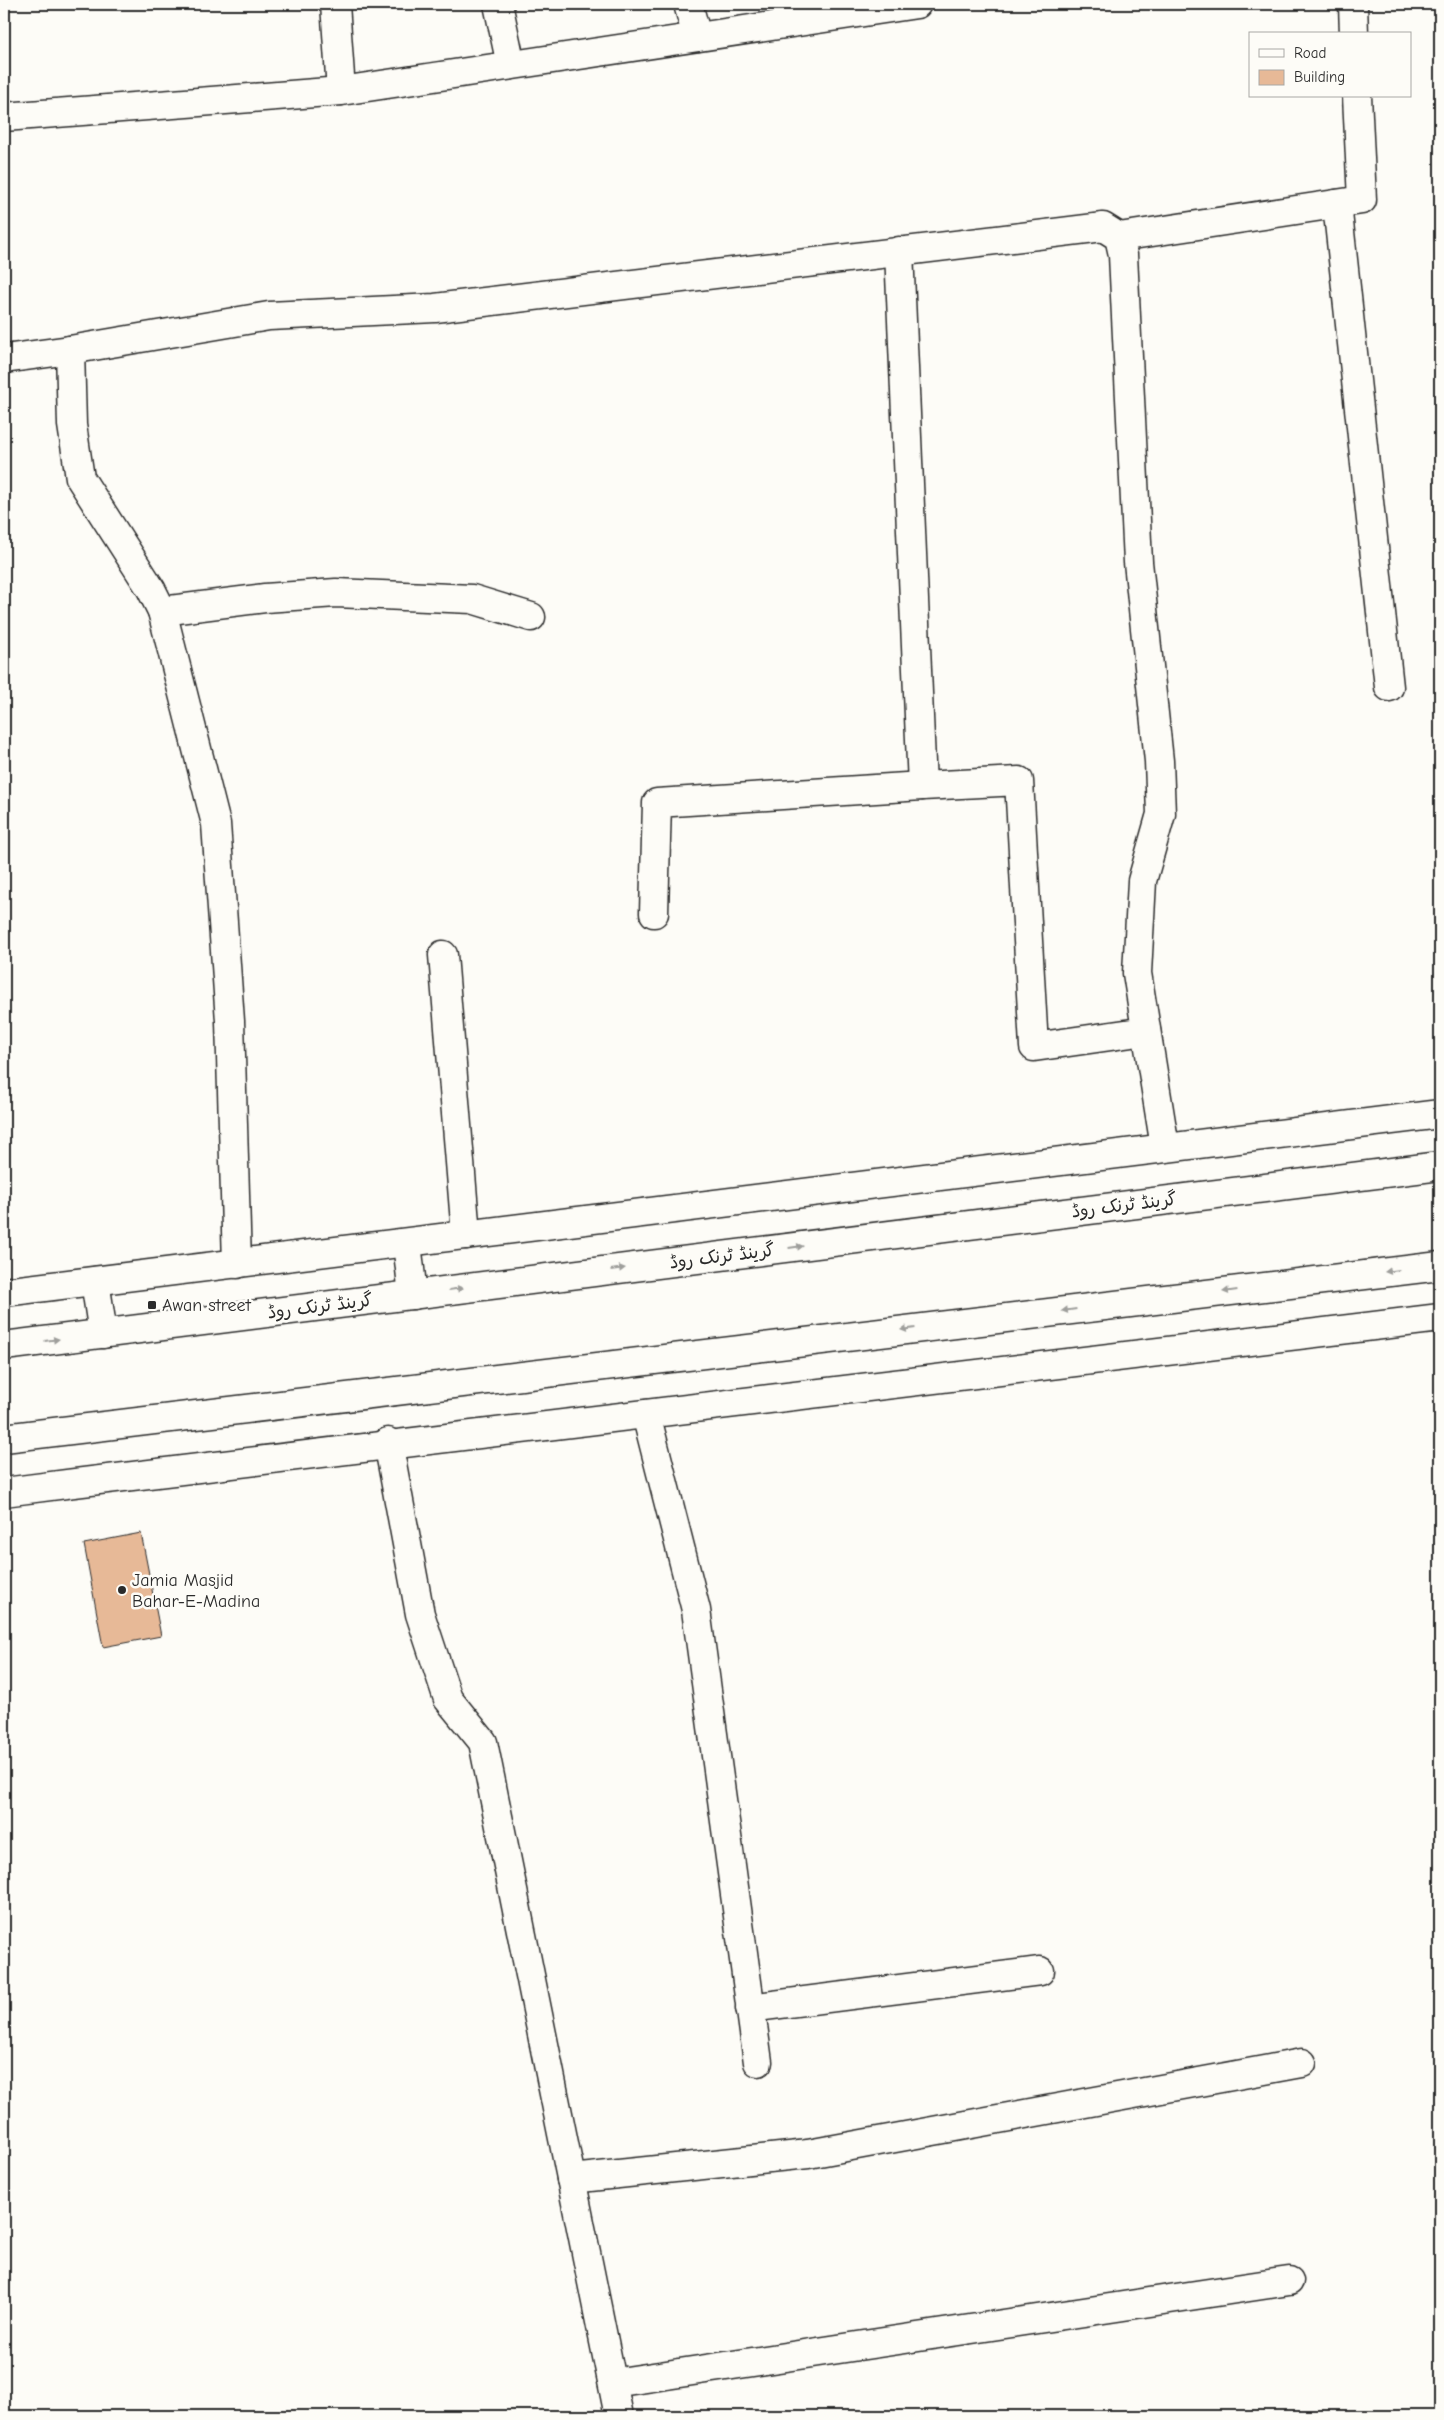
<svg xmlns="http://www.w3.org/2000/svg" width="1444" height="2420" font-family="'Comic Neue','Playpen Sans Arabic',sans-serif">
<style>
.building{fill:#e7b997;stroke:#2b2b2b}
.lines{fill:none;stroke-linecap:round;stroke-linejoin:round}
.minor-casing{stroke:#2b2b2b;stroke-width:31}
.trunk-casing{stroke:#2b2b2b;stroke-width:31}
.minor{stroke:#fdfcf7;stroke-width:28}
.trunk{stroke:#fdfcf7;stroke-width:28}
.oneway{fill:#9e9e9b}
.poi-dot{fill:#2b2b2b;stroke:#fdfcf7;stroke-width:2}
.labels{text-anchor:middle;stroke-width:5;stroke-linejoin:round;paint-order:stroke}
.street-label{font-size:18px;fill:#2b2b2b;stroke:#fdfcf7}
.poi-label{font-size:18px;fill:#2b2b2b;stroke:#fdfcf7;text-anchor:start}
</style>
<rect width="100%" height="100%" fill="#fdfcf7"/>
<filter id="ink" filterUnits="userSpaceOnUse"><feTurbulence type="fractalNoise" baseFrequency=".02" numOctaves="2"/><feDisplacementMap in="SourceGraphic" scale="10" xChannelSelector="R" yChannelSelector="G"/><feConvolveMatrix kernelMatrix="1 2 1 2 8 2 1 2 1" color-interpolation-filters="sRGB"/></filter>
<g filter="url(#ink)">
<polygon class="building" points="141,1533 161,1636 103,1647 84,1544"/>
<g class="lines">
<g class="minor-casing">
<g id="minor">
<polyline points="335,4 341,91"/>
<polyline points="498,4 511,65"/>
<polyline points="688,4 697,37"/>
<polyline points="1353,4 1354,34"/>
<polyline points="4,117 341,91 917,4"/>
<polyline points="1337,204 1389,687"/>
<polyline points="1119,237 1362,200 1357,96"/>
<polyline points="899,251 922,786 1019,781 1034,1047 1146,1031"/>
<polyline points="70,350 72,425 80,478 151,589 162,611 216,824 230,1021 237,1264"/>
<polyline points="4,359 70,350 269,316 435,308 1103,227 1119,237 1123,255 1138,562 1159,761 1161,814 1142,881 1137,973 1165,1147"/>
<polyline points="162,611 265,598 336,593 472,599 531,617"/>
<polyline points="654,913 657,803 922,786"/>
<polyline points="443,955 466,1235"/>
<polyline points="407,1243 413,1295"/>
<polyline points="95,1281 103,1334"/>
<polyline points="4,1292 1440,1114"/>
<polyline points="646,1414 696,1610 758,2062"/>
<polyline points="388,1442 420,1614 448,1699 483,1742 619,2416"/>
<path d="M4,1492C482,1430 961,1376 1440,1318"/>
<polyline points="750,2008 1040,1971"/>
<polyline points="571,2179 808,2154 1302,2063"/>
<polyline points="613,2383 1289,2281"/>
</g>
</g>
<g class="trunk-casing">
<g id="trunk">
<polyline points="4,1346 1440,1166"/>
<polyline points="4,1438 1440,1266"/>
</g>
</g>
<use href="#minor" class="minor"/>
<use href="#trunk" class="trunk"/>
</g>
<defs><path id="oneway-solid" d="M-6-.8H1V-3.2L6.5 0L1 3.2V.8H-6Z" transform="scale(1.25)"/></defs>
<g class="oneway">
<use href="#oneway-solid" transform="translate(796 1247) rotate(-7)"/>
<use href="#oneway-solid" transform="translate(618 1269) rotate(-7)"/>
<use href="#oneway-solid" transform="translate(1392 1271) rotate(173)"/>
<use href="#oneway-solid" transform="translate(456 1289) rotate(-7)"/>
<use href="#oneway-solid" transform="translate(1230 1291) rotate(173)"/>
<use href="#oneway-solid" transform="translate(1069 1310) rotate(173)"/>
<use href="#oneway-solid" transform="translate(908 1329) rotate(173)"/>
<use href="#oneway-solid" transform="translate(52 1340) rotate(-7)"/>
</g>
</g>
<g class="poi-dot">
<rect x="147" y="1300" width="10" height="10" rx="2.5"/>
<circle cx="122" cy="1590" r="5"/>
</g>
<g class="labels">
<g class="street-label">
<text transform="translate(1124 1205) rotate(-7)" y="6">گرینڈ ٹرنک روڈ</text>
<text transform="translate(722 1256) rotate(-7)" y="6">گرینڈ ٹرنک روڈ</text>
<text transform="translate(320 1306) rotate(-7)" y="6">گرینڈ ٹرنک روڈ</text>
</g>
<g class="poi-label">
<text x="162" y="1311">Awan street</text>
<text x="132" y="1586">Jamia Masjid<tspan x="132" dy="21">Bahar-E-Madina</tspan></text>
</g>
</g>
<rect width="1444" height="2420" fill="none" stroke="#fdfcf7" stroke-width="20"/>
<rect x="10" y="10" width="1424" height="2400" fill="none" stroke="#2b2b2b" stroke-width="2" filter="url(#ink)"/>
<rect x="1249" y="32" width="162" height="65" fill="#fdfcf7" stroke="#a9a8a5"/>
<rect x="1259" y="49" width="25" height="8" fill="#fdfcf7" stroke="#a9a8a5"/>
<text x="1294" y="58" font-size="15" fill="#2b2b2b">Road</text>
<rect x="1259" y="70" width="25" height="15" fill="#e7b997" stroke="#a9a8a5"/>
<text x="1294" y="82" font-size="15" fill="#2b2b2b">Building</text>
</svg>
